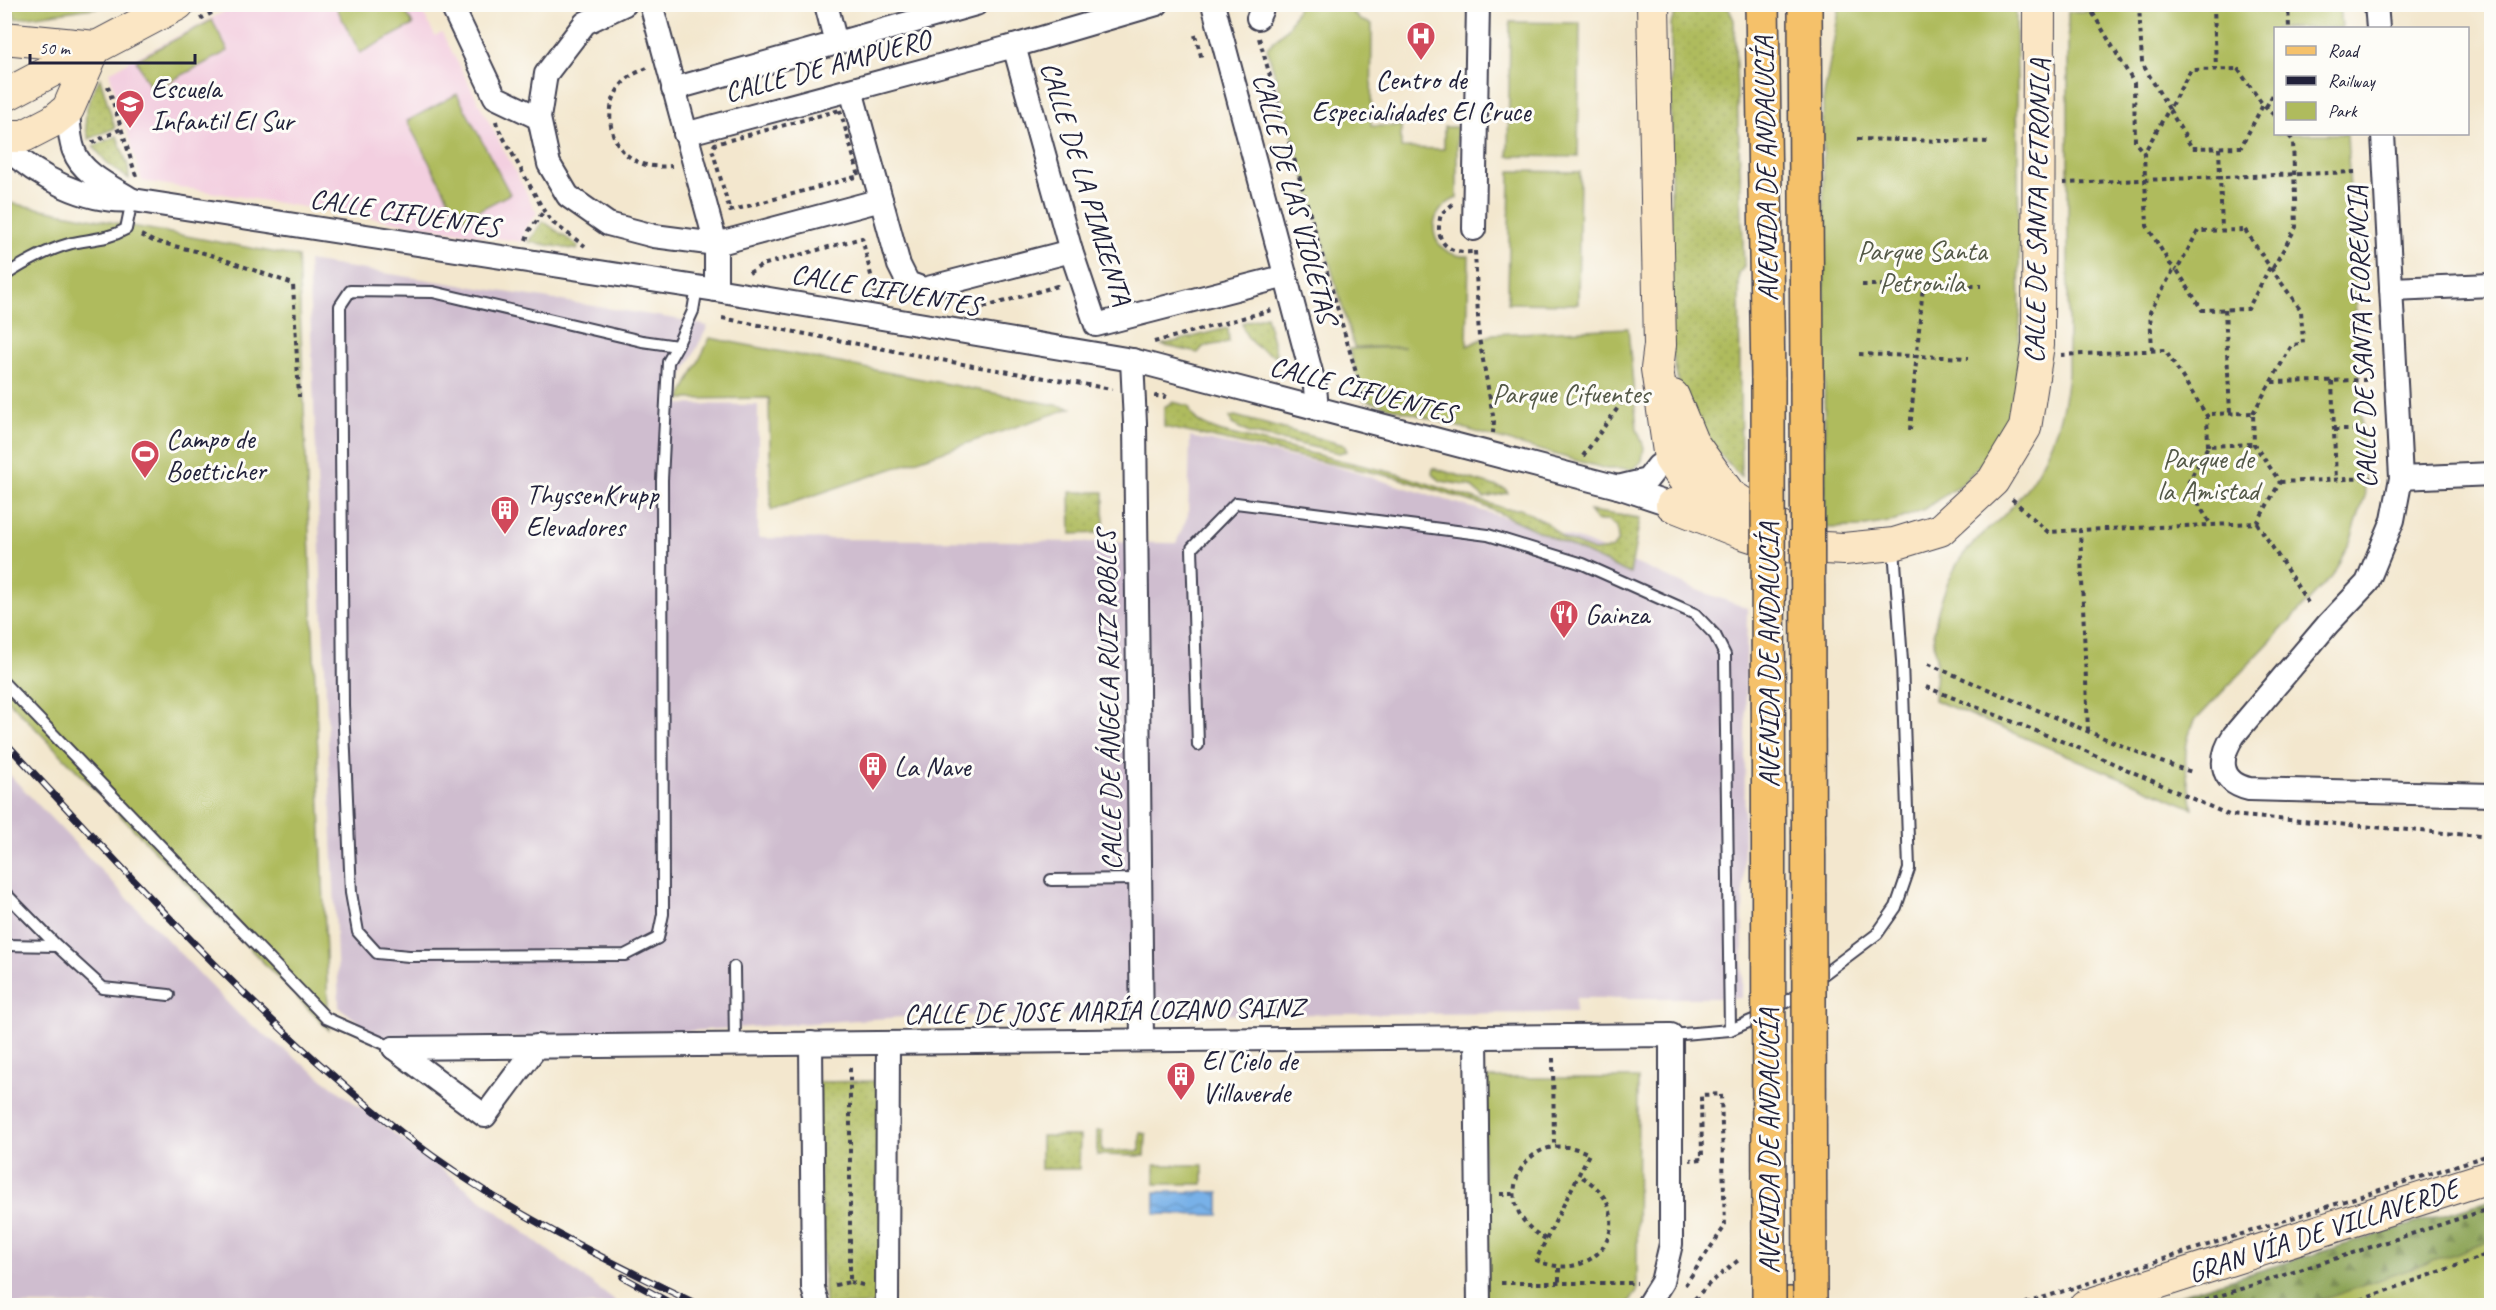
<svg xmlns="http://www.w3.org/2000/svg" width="2496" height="1310" font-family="Caveat,sans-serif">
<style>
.built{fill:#f3cfe0}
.industrial{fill:#cfbdcf}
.grass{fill:url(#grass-dots);stroke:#686e4c;stroke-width:1.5}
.forest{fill:url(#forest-firs);stroke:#566248;stroke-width:1.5}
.park{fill:#afbb5d;stroke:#686e4c;stroke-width:1.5}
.water{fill:url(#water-waves);stroke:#4d6a92;stroke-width:1.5}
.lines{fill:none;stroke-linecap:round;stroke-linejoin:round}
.lane-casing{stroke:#414051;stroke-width:14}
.street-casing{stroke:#414051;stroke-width:26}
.secondary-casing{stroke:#414051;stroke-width:34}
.primary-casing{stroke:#414051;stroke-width:36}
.path{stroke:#414051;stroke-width:4;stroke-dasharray:4.5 4.5;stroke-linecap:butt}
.lane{stroke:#fff;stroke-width:10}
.street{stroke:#fff;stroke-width:22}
.secondary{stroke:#fbe6c4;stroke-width:32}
.primary{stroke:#f5c16b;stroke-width:33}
.rail-casing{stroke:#22223b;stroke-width:7}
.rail{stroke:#fdfcf7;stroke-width:4.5;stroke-dasharray:14;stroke-linecap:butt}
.primary-bridge-casing{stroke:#414051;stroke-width:36;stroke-linecap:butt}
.path-bridge{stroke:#414051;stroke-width:4;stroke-dasharray:4.5 4.5;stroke-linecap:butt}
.primary-bridge{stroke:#f5c16b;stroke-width:33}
.labels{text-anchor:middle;stroke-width:6;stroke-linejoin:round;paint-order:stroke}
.street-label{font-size:28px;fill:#22223b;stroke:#fdfcf7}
.poi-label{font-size:28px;fill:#22223b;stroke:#fdfcf7;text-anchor:start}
.park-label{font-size:28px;fill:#535847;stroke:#fdfcf7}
</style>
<defs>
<pattern id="grass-dots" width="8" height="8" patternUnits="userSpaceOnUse" patternTransform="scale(1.5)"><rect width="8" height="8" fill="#afbb5d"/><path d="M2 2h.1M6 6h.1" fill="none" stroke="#96a052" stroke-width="1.8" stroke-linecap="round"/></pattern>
<pattern id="forest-firs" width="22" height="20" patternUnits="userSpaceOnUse" patternTransform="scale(1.5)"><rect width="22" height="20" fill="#8ba354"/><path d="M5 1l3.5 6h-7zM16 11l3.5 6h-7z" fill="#718447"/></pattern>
<pattern id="water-waves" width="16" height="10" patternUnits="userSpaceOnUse" patternTransform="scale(1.5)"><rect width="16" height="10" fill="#78b1e8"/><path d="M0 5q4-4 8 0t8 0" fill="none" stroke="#6290bd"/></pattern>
</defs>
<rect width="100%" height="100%" fill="#fdfcf7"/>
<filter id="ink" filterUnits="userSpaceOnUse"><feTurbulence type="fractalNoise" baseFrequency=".0167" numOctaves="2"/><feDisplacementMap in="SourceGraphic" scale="12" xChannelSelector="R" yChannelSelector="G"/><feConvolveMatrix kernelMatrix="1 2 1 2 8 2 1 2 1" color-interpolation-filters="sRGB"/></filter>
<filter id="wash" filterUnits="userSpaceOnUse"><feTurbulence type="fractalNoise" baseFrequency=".008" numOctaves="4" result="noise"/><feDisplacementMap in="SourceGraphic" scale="24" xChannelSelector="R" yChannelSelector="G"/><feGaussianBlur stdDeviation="1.35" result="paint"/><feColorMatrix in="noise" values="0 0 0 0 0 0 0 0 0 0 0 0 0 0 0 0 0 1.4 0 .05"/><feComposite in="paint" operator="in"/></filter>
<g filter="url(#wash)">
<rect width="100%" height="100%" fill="#f3e7ce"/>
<polygon class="built" points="237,5 419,5 435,36 442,33 537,213 525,229 521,242 142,181 109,72"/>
<g class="industrial">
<polygon points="308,261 676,319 708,326 672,396 672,404 758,405 758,538 1176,543 1188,515 1190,437 1330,465 1586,542 1697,590 1747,608 1742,998 1576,998 1575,1013 919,1016 582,1038 379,1038 339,1007"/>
<polygon points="4,769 240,1016 620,1305 5,1305"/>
</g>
<g class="grass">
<path d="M1677,5H1727L1734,20L1744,267L1739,273L1741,477C1721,455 1699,435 1686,407C1677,388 1675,365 1671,344V24Z"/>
<path d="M100,78L115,128L89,139C80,116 89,98 100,78Z"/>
<polygon points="117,136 128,166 129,179 108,164 93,146"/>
<polygon points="543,221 578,246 577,250 529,242"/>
<path d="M1266,316L1277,356C1260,351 1245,342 1242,323Z"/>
<polygon points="1228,328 1229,342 1203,347 1198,353 1161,345"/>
<path d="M1173,402L1189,406C1192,423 1208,427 1222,432L1398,474L1506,509H1521L1547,523L1564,539L1594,551L1612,549L1618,541L1617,528L1607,521H1597L1589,511L1640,518L1630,574L1482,505L1398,478L1164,427V407Z"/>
<polygon points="1235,416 1344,445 1347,451 1339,453 1249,433 1232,424 1230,417"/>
<polygon points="1433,468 1505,489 1508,493 1484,498 1470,486 1441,481 1432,474"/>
<polygon points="1070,492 1104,492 1104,533 1071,534"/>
<polygon points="882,1081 882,1305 825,1305 816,1082"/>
<polygon points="1097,1131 1102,1131 1102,1151 1140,1151 1140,1133 1146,1134 1145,1156 1097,1155"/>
<polygon points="1041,1136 1080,1136 1079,1169 1041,1169"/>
</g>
<polygon class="forest" points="2491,1200 2491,1305 2147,1305"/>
<g class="park">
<path d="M2243,4L2340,5L2342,28H2276V134H2347L2365,496L2350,542L2332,576L2195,721C2179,748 2187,779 2193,808L1934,700C1935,686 1936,672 1936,658C1935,649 1933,640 1934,631C1937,609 1944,589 1954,570C1964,548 1986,532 2003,516C2042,476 2063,428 2068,373V12Z"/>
<polygon points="4,5 5,4 115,5 15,19 15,14 5,13"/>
<polygon points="335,5 402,5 413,25 360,53"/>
<path d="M1299,5H1346L1360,20L1372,24L1371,126H1401V148L1444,149V127H1457V198C1421,213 1429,258 1469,256L1467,346L1493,334L1628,328L1637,429L1644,447L1642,461L1634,469H1606L1364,400L1349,349L1405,347H1354L1267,48L1288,27Z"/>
<polygon points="1840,5 2016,5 2020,322 2016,396 2006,425 1987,457 1962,484 1924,509 1895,521 1860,527 1825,528 1823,101"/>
<polygon points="212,20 228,51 152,91 136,60"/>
<polygon points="1510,22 1580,23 1578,157 1508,156"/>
<polygon points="457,94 510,194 460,220 407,121"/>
<polygon points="1510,171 1580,172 1578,304 1508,303"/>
<polygon points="4,202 298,257 329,1030 5,697"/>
<polygon points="710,338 1071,408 771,510 769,398 680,399"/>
<polygon points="1482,1078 1638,1078 1637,1291 1627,1305 1485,1305"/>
<rect x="1155" y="1165" width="48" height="19"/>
<polygon points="2491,1241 2491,1305 2307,1305"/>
</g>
<polygon class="water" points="1155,1192 1219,1192 1219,1215 1155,1214"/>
</g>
<g filter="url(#ink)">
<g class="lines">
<g class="lane-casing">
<g id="lane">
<path d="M4,276C24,263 49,249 72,243C91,239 109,239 126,229L132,200"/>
<polyline points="677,346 668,362 662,480 663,914 658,938 625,955 409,956 377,953 358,932 351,893 343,705 340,306 350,291 433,292 642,341 677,346 693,311 697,287"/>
<polyline points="4,683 326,1018 394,1048"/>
<polyline points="1198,745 1192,548 1236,503 1488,535 1583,564 1695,614 1715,635 1725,655 1730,1030"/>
<polyline points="1051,880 1139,879"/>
<polyline points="4,892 57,946 103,988 169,995"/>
<polyline points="4,945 57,946"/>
<polyline points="734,967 735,1044"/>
<polyline points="1671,1035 1730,1030 1760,1017 1788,1001 1877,934 1896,907 1909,869 1902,661 1894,548"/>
</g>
</g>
<g class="street-casing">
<g id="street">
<polyline points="451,4 495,97 539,118"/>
<polyline points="625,4 585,23 546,74 539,118 549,164 568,196 608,224 654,236 716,244 881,200"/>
<polyline points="651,4 716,244 716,290"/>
<polyline points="826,4 836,43"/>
<polyline points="1213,4 1315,387 1317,409"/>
<polyline points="2376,4 2378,28"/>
<polyline points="1258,18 1264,4"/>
<polyline points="1014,46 1071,251 1096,325 1286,276"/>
<polyline points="673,89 976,4"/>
<polyline points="851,90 899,265 908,283 924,289 1071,251"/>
<path d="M68,109C69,122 69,139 74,151C82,174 112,187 131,199"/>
<polyline points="685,134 1014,46 1157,4"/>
<path d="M2383,134L2401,478L2393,520L2367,583L2328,624L2234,735C2219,757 2218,782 2249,789L2492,795"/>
<path d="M4,146C37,177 87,204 133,200L716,290L1132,360L1618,487L1672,505"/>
<polyline points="1474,229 1478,4"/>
<polyline points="2391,289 2492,285"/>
<polyline points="1132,360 1135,423 1142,1040"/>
<polyline points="2401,478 2492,474"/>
<polyline points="1618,487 1647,480 1658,466 1670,459"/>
<polyline points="1476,1036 1479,1306"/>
<polyline points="811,1043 813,1288 818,1306"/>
<polyline points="394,1048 1671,1035 1671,1244 1662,1282 1647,1306"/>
<polyline points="394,1048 485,1116 537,1046"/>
<polyline points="887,1306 888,1043"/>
</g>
</g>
<g class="secondary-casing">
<g id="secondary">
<polyline points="1653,4 1660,345 1657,369 1670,459 1692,491 1719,519"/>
<polyline points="4,38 95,47"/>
<polyline points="4,96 178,4"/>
<polyline points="4,136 24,136 53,121 68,109 95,47"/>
<polyline points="1673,396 1692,442 1730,495 1788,533"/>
<polyline points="1672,505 1743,533 1783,546 1844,549 1894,544 1940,530 1993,481 2025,428 2038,345 2039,4"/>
<polyline points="2085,1306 2492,1176"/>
</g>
</g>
<g class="primary-casing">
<g id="primary">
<polyline points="1762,4 1768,379"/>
<polyline points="1805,4 1807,381"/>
<polyline points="1774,1306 1789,1304 1810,1306"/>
</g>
</g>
<g class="path">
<polyline points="2139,4 2142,63 2169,109 2144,153 2147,226 2170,264 2177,270"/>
<polyline points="2214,4 2216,70"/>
<polyline points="2288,4 2289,28"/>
<polyline points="2088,5 2134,83 2135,142 2144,153"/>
<polyline points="200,19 229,4"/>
<polyline points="1195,35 1202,59"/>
<polyline points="1259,38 1364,400"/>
<path d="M647,68C641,71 632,74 627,79C602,101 605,145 636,161C647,167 659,167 672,166"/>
<polygon points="2238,69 2263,105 2241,147 2192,148 2169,109 2191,70"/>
<polyline points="108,86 136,176"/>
<polyline points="2264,106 2276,117"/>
<polyline points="2266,107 2276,89"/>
<polygon points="840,110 859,176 730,211 712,149 715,144"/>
<polyline points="496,121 497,126 544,211 553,223 585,246"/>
<polyline points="1857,139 1990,142"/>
<polyline points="92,143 121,129"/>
<polyline points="2219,148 2222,230"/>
<polyline points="2063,183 2355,172"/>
<path d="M1453,204L1441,214C1434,240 1445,254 1473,252"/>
<polygon points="2245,230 2270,267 2248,309 2202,310 2177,270 2198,231"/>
<polyline points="141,235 153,241 208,254 293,284 299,397"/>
<polyline points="526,240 529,231 544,211"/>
<polyline points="1475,251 1479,338 1494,421 1493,433"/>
<polyline points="2273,268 2296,227 2293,141 2288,134"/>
<polyline points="749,273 762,265 862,238 876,296"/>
<polyline points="1862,285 1981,286"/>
<polyline points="2225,309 2230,413"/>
<polyline points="975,310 1057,286 1058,288"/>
<polyline points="722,318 973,366 1112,389"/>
<polyline points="1154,342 1272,310 1272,312"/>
<polyline points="2152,350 2150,312 2175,267"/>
<polyline points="1859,354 1969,358"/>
<polyline points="2061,355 2165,350 2207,416"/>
<polyline points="2332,381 2336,480"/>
<polyline points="2272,382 2366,380"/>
<polyline points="1156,398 1156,396 1164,397 1168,392"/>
<polyline points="2253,413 2292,345 2303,344 2301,310 2270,267"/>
<polyline points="1910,430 1923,285"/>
<polyline points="2334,430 2369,430"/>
<polyline points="2208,446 2207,414 2253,413 2254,444 2280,482 2257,523 2211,525 2187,485 2208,446 2254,444"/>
<polyline points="1583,456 1630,391"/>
<polyline points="2280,482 2371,478"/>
<polyline points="2012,499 2048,532 2080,530"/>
<polyline points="2257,523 2310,606"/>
<polyline points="1928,664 2161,762 2192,772"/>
<polyline points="1926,687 2081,749 2229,815 2492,837"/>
<polyline points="2088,731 2080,530 2211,525"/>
<polyline points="1553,1058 1554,1147"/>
<polyline points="1500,1194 1514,1194"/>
<path d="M1546,1239C1482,1206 1525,1121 1589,1154L1536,1260C1602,1290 1644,1208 1578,1175"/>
<polyline points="1559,1268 1559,1282"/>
<polyline points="850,1282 867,1286"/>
<polyline points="1501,1283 1637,1283"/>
<polyline points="835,1285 850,1282 850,1065"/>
<polyline points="1685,1285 1725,1226 1721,1094 1701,1095 1702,1159 1690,1160"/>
<polyline points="1688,1306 1709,1284 1741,1258"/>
<polyline points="2188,1306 2492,1208"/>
<polyline points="2344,1306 2492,1253"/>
</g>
<use href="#lane" class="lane"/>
<use href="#street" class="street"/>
<use href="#secondary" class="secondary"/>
<use href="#primary" class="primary"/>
<g class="rail-casing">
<g id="rail">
<path d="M4,741C133,879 257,1020 406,1136C496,1206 599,1257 701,1306"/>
<polyline points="623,1277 676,1306"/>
</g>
</g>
<use href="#rail" class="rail"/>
<g class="primary-bridge-casing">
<g id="primary-bridge">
<polyline points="1768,379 1769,1306"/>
<polyline points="1807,381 1810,1305"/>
</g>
</g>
<polyline class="path-bridge" points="2017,1306 2492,1154"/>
<use href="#primary-bridge" class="primary-bridge"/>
</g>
</g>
<defs>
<g id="hospital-pin" transform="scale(1.5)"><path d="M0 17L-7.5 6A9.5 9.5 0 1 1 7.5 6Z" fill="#d1495b" stroke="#fdfcf7"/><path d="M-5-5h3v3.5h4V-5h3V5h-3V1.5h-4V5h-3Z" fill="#fff"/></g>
<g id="school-pin" transform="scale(1.5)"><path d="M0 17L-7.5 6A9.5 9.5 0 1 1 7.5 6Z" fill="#d1495b" stroke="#fdfcf7"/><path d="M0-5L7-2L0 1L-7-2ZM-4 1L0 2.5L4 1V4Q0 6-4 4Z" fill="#fff"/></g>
<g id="stadium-pin" transform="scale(1.5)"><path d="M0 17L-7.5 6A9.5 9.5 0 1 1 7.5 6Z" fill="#d1495b" stroke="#fdfcf7"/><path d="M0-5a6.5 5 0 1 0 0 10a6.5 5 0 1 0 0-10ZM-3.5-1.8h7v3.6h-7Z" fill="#fff"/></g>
<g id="building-pin" transform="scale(1.5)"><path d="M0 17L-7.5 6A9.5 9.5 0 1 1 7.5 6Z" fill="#d1495b" stroke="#fdfcf7"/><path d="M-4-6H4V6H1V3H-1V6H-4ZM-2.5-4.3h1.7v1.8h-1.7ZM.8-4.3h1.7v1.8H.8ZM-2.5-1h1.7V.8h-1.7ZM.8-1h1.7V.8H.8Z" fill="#fff"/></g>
<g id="restaurant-pin" transform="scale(1.5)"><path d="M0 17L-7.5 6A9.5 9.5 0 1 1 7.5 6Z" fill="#d1495b" stroke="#fdfcf7"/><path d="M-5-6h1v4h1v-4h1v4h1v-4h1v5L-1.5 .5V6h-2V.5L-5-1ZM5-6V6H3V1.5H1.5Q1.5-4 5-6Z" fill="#fff"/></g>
</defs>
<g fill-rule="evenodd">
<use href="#hospital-pin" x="1421" y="36"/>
<use href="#school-pin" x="130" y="104"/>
<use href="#stadium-pin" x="145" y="454"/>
<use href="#building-pin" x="505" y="510"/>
<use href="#restaurant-pin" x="1564" y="614"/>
<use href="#building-pin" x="873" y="766"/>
<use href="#building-pin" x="1181" y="1076"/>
</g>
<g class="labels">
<g class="street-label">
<text transform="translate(827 65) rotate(-15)" y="10">CALLE DE AMPUERO</text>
<text transform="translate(1765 169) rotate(-91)" y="10">AVENIDA DE ANDALUCÍA</text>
<text transform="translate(1087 183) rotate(73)" y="10">CALLE DE LA PIMIENTA</text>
<text transform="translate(1296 198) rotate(75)" y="10">CALLE DE LAS VIOLETAS</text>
<text transform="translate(2036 211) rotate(-89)" y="10">CALLE DE SANTA PETRONILA</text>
<text transform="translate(405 212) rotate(9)" y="10">CALLE CIFUENTES</text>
<text transform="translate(886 289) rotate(10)" y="10">CALLE CIFUENTES</text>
<text transform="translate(2361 337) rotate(-92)" y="10">CALLE DE SANTA FLORENCIA</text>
<text transform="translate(1363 389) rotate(15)" y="10">CALLE CIFUENTES</text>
<text transform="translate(1768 655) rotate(-90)" y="10">AVENIDA DE ANDALUCÍA</text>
<text transform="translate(1108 700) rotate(-91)" y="10">CALLE DE ÁNGELA RUIZ ROBLES</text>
<text transform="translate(1104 1010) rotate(-1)" y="10">CALLE DE JOSE MARÍA LOZANO SAINZ</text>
<text transform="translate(1768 1141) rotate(-90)" y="10">AVENIDA DE ANDALUCÍA</text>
<text transform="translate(2323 1230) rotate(-18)" y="10">GRAN VÍA DE VILLAVERDE</text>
</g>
<g class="poi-label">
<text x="1421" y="89" text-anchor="middle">Centro de<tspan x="1421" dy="32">Especialidades El Cruce</tspan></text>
<text x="151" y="98">Escuela<tspan x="151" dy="32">Infantil El Sur</tspan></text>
<text x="166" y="448">Campo de<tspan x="166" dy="32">Boetticher</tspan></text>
<text x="526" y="504">ThyssenKrupp<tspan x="526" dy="32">Elevadores</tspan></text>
<text x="1585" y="624">Gainza</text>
<text x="894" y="776">La Nave</text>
<text x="1202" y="1070">El Cielo de<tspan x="1202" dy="32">Villaverde</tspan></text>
</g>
<g class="park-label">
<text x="1922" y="260">Parque Santa<tspan x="1922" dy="32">Petronila</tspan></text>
<text x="1571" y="403">Parque Cifuentes</text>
<text x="2208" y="468">Parque de<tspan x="2208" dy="32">la Amistad</tspan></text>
</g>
</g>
<rect width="2496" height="1310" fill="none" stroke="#fdfcf7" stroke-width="24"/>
<rect x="2274" y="27" width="195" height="108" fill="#fdfcf7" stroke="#a5a5ac" stroke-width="1.5"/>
<rect x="2286" y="46" width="30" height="9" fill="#f5c16b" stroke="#a5a5ac" stroke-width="1.5"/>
<text x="2328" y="57" font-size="18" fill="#22223b">Road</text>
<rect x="2286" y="76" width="30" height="9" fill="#22223b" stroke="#a5a5ac" stroke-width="1.5"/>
<text x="2328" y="87" font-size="18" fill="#22223b">Railway</text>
<rect x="2286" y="102" width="30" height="18" fill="#afbb5d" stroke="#a5a5ac" stroke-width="1.5"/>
<text x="2328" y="117" font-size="18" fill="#22223b">Park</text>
<path d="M30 54v9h165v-9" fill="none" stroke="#22223b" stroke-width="3"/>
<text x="39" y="54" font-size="18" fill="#22223b" stroke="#fdfcf7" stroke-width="4.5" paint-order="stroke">50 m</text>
</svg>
